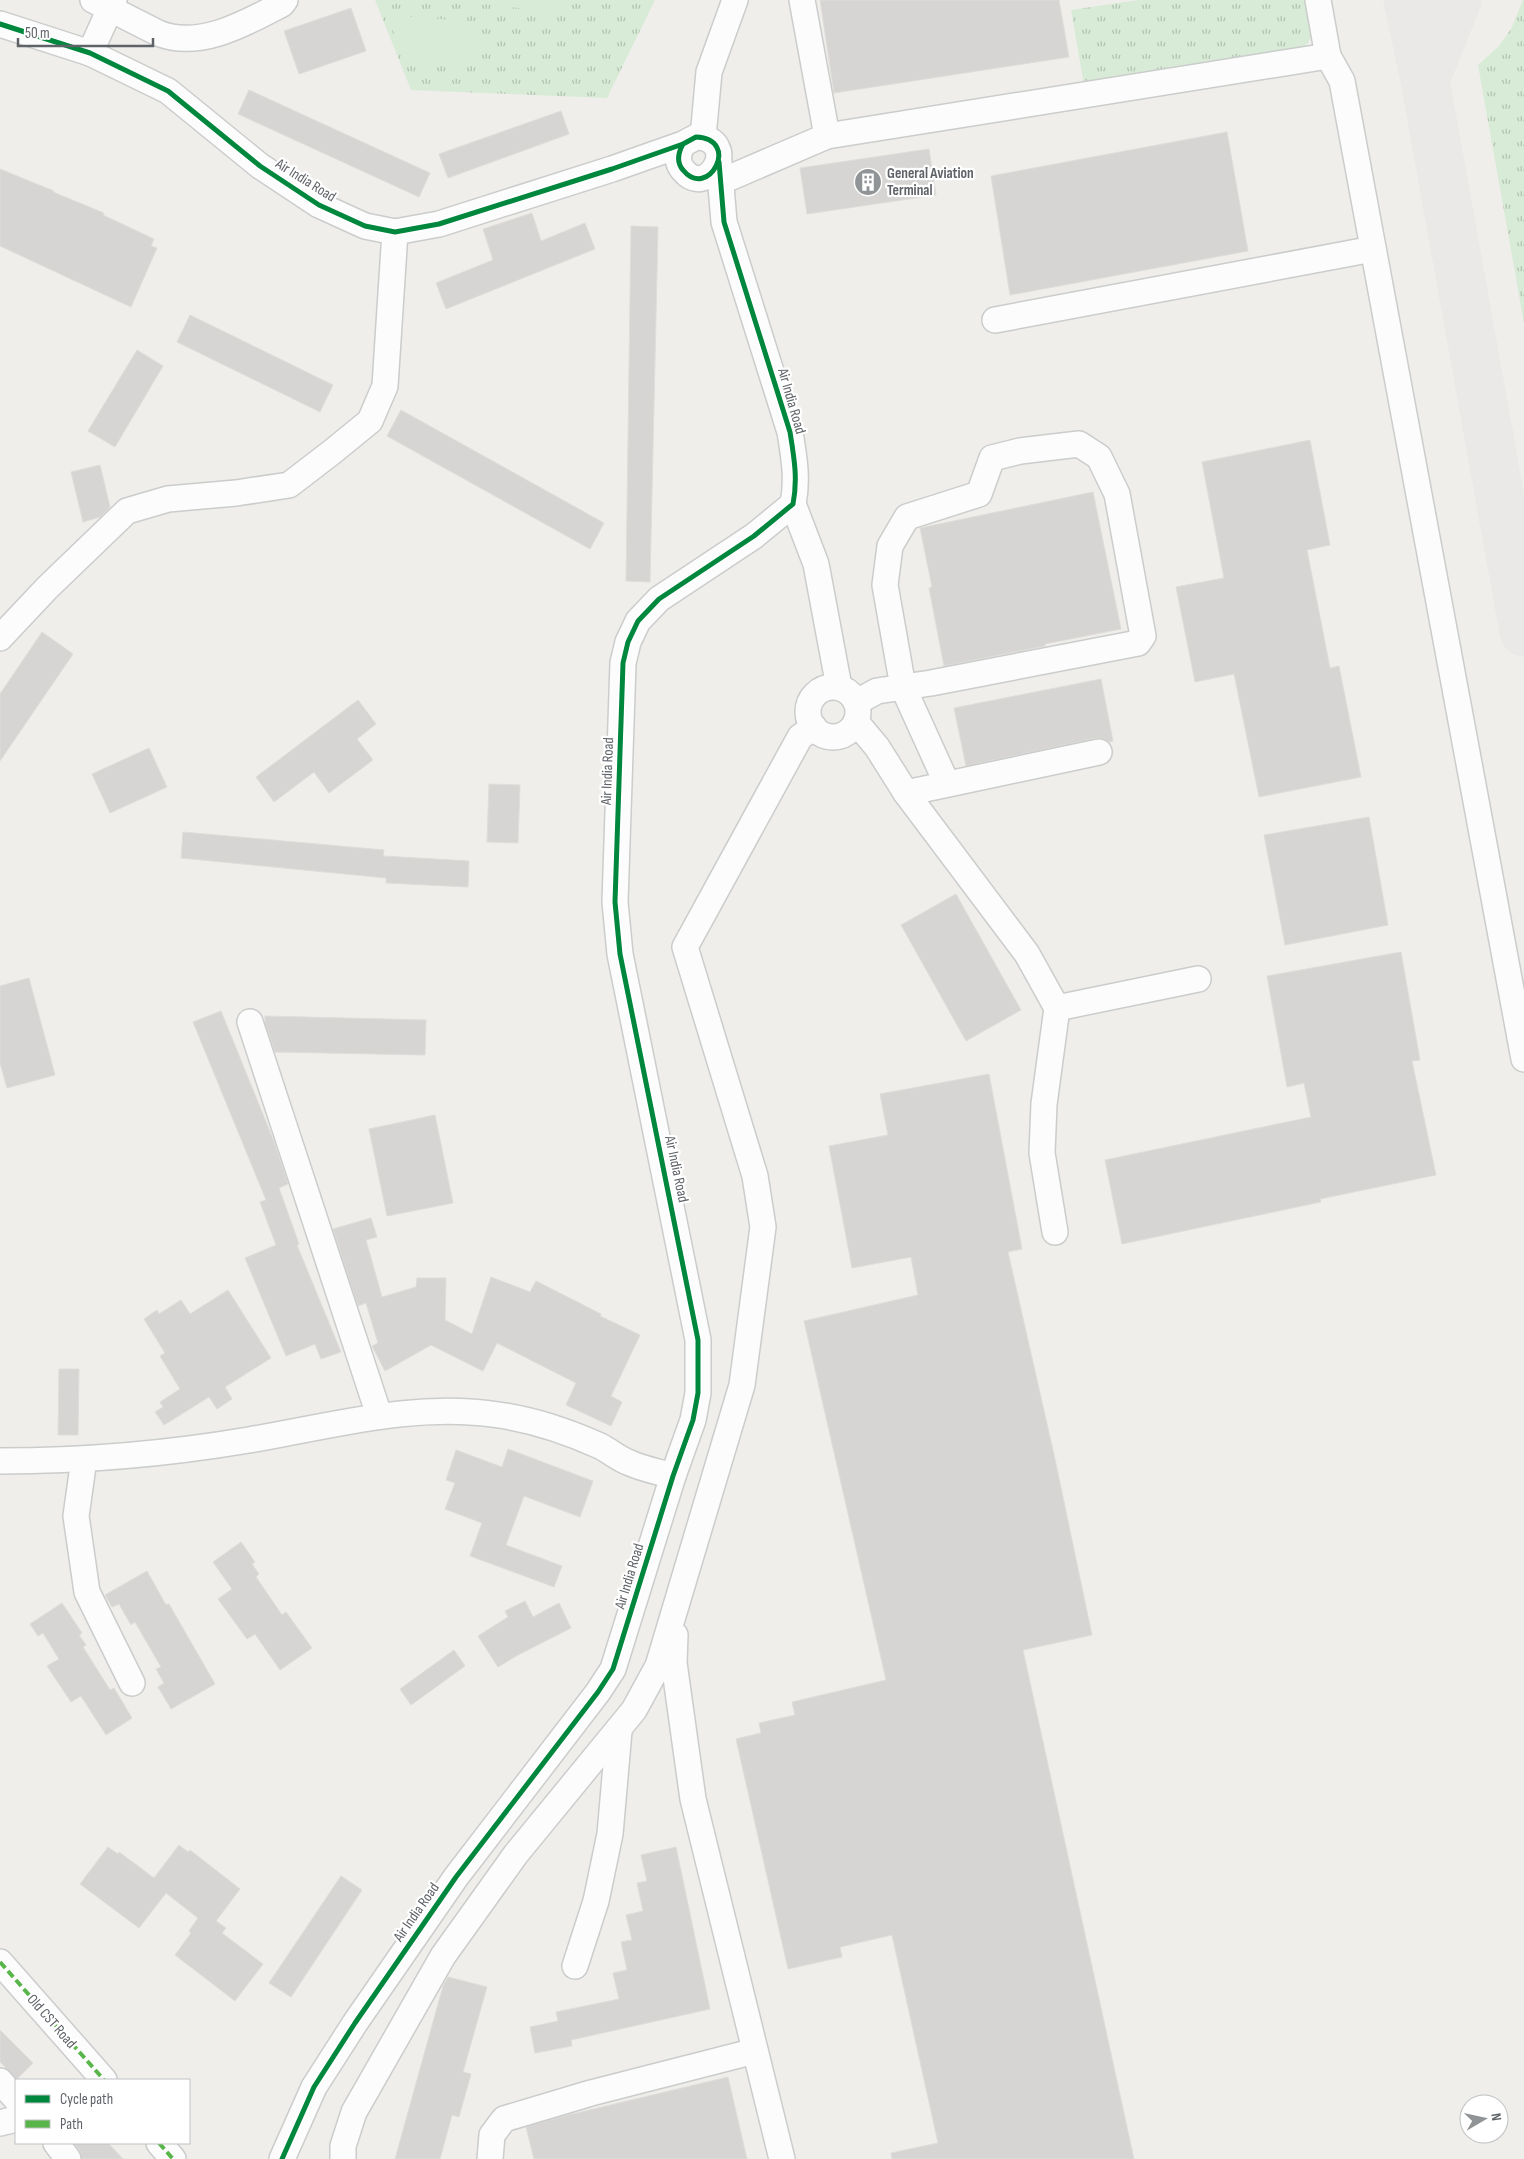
<svg xmlns="http://www.w3.org/2000/svg" width="1524" height="2159" font-family="'Sofia Sans Condensed',sans-serif">
<style>
.grass{fill:url(#grass-tufts)}
.garden{fill:#d8ebd6}
.lines{fill:none;stroke-linecap:round;stroke-linejoin:round}
.taxiway{stroke:#eae9e7;stroke-width:49}
.building{fill:#d6d5d3;stroke:#deddd9}
.minor-casing{stroke:#cbcccc;stroke-width:28}
.minor{stroke:#fdfcfc;stroke-width:25}
.quiet{stroke:#58b549;stroke-width:4;stroke-dasharray:8 4;stroke-linecap:butt}
.cycleway-casing{stroke:#fff;stroke-width:8}
.cycleway{stroke:#00873e;stroke-width:5}
.labels{text-anchor:middle;stroke-width:4.5;stroke-linejoin:round;paint-order:stroke}
.poi-label{font-size:15px;font-weight:bold;fill:#5f6368;stroke:#fff;text-anchor:start}
.street-label{font-size:15px;fill:#5f6368;stroke:#fff}
</style>
<defs>
<pattern id="grass-tufts" width="24" height="20" patternUnits="userSpaceOnUse" patternTransform="scale(1.25)"><rect width="24" height="20" fill="#d8ebd6"/><path d="M3 7l-1-3M5 7V3M7 7l1-3M15 17l-1-3M17 17v-4M19 17l1-3" fill="none" stroke="#b2c2b1"/></pattern>
</defs>
<rect width="100%" height="100%" fill="#efeeea"/>
<g class="grass">
<polygon points="375,0 655,0 607,98 411,90"/>
<path d="M1138,0H1309C1311,19 1319,38 1300,49L1084,85L1071,10Z"/>
<polygon points="1523,0 1524,0 1524,323 1478,65 1499,46 1511,29"/>
</g>
<g class="garden">
<polygon points="449,0 568,0 545,11"/>
<polygon points="385,15 481,22 477,63 406,58"/>
</g>
<g class="lines">
<g class="taxiway">
<polyline points="1408,0 1425,80"/>
<polyline points="1457,0 1425,80 1524,632"/>
</g>
</g>
<g class="building">
<polygon points="820,0 1059,0 1069,57 834,93"/>
<polygon points="351,8 366,51 299,74 284,31"/>
<polygon points="249,90 430,173 419,197 238,114"/>
<polygon points="561,111 569,134 448,178 439,154"/>
<polygon points="1227,132 1248,251 1010,295 991,176"/>
<polygon points="929,149 936,195 807,214 800,168"/>
<polygon points="0,169 54,191 53,192 104,213 103,215 154,239 151,246 157,248 131,307 0,246"/>
<polygon points="532,213 541,241 585,223 595,249 446,309 436,283 493,260 483,229"/>
<polygon points="631,226 658,227 650,582 626,581"/>
<polygon points="190,315 333,385 320,412 177,342"/>
<polygon points="137,350 163,366 115,447 88,431"/>
<polygon points="401,410 604,523 590,549 387,436"/>
<polygon points="1310,440 1330,545 1307,550 1330,668 1339,666 1361,777 1259,797 1234,674 1195,682 1176,587 1224,578 1202,462"/>
<polygon points="100,465 110,507 100,517 83,522 71,472"/>
<polygon points="1093,492 1121,629 1045,644 1045,646 944,666 929,588 932,587 920,528"/>
<polygon points="42,632 73,654 0,761 0,694"/>
<polygon points="1101,679 1113,741 1109,742 1103,738 1096,738 966,766 954,708"/>
<polygon points="358,700 376,724 357,739 373,760 329,793 314,772 274,802 256,777"/>
<polygon points="149,748 167,787 110,813 92,774"/>
<polygon points="489,784 520,785 518,843 487,842"/>
<polygon points="1369,817 1388,925 1285,945 1264,835"/>
<polygon points="183,832 384,850 383,856 469,861 468,887 386,883 386,878 181,858"/>
<polygon points="956,894 1021,1010 966,1041 901,925"/>
<polygon points="1401,952 1420,1060 1412,1061 1436,1175 1320,1199 1321,1202 1122,1244 1105,1160 1311,1117 1304,1083 1287,1087 1267,976"/>
<polygon points="29,978 55,1075 7,1088 0,1063 0,986"/>
<polygon points="221,1011 273,1139 288,1184 279,1188 299,1244 297,1245 341,1352 321,1359 315,1344 286,1356 245,1258 276,1245 260,1202 266,1200 193,1022"/>
<polygon points="265,1016 426,1020 425,1055 275,1052 265,1023"/>
<polygon points="989,1074 1022,1249 1008,1252 1055,1459 1092,1635 1023,1650 1134,2159 892,2159 891,2153 938,2143 892,1935 840,1947 842,1957 788,1969 736,1739 761,1733 759,1723 795,1715 792,1702 886,1680 804,1321 918,1295 911,1257 852,1268 829,1146 888,1135 880,1094"/>
<polygon points="435,1115 453,1203 387,1216 369,1129"/>
<polygon points="371,1218 377,1237 366,1240 382,1297 416,1287 417,1278 446,1278 445,1320 472,1334 491,1277 530,1292 536,1281 601,1314 600,1316 640,1335 611,1396 622,1402 611,1426 566,1405 576,1383 497,1343 483,1371 431,1345 385,1371 372,1346 378,1343 366,1303 358,1306 333,1229"/>
<polygon points="228,1290 271,1358 225,1387 232,1399 217,1409 209,1397 164,1425 155,1412 163,1407 160,1402 180,1389 160,1356 165,1353 144,1319 157,1310 159,1314 181,1300 190,1314"/>
<polygon points="59,1369 79,1369 78,1435 58,1435"/>
<polygon points="508,1449 593,1481 580,1517 524,1496 506,1545 562,1566 554,1587 470,1556 482,1523 445,1509 455,1483 446,1480 456,1450 502,1467"/>
<polygon points="241,1542 255,1562 252,1564 259,1574 256,1577 282,1615 286,1612 312,1648 280,1670 255,1634 247,1639 218,1599 232,1589 213,1562"/>
<polygon points="147,1571 166,1605 169,1604 215,1684 171,1709 158,1687 164,1683 156,1669 161,1667 135,1622 131,1625 119,1604 112,1607 105,1595"/>
<polygon points="525,1601 533,1617 559,1603 571,1628 518,1655 498,1667 478,1636 508,1617 505,1611"/>
<polygon points="62,1603 82,1633 79,1635 86,1645 83,1647 110,1690 114,1688 132,1718 106,1735 81,1696 71,1702 47,1666 59,1659 43,1633 38,1636 30,1624"/>
<polygon points="454,1650 465,1666 411,1705 400,1689"/>
<polygon points="179,1845 188,1852 190,1850 240,1889 216,1921 226,1928 222,1933 263,1964 235,2001 175,1955 191,1933 189,1931 198,1918 166,1893 139,1928 80,1884 108,1847 118,1854 119,1852 154,1878"/>
<polygon points="676,1847 710,2009 571,2040 572,2046 535,2053 530,2027 558,2021 556,2012 619,1999 613,1973 627,1970 621,1942 632,1940 626,1915 643,1911 637,1883 647,1881 641,1855"/>
<polygon points="341,1876 362,1890 291,1997 269,1983"/>
<polygon points="448,1977 487,1987 463,2072 471,2074 459,2117 452,2115 440,2159 395,2159 443,1986"/>
<polygon points="0,2030 33,2063 17,2079 0,2062"/>
<polygon points="728,2077 747,2159 534,2159 526,2127 560,2117"/>
<polygon points="74,2143 108,2143 123,2159 82,2159 80,2151"/>
</g>
<g class="lines">
<g class="minor-casing">
<g id="minor">
<path d="M93,0L158,33C199,50 246,23 282,4L285,0"/>
<polyline points="802,0 827,136"/>
<polyline points="1318,0 1328,56 1342,81 1524,1059"/>
<path d="M0,24L90,53L168,91L260,166L319,205L365,226L395,232L439,224L612,169L683,144L696,137C742,139 708,201 683,170C676,162 678,153 683,144"/>
<polyline points="90,53 114,0"/>
<polyline points="703,137 709,72 735,0"/>
<polyline points="720,182 827,136 1328,56"/>
<polyline points="995,320 1373,249"/>
<polyline points="793,504 816,564 839,687"/>
<polyline points="0,638 47,588 127,511 168,499 236,493 289,485 332,452 370,421 385,386 395,232"/>
<circle cx="833" cy="712" r="25"/>
<polyline points="857,702 877,691 931,683 1138,643 1143,636 1117,494 1099,457 1079,444 1020,451 992,458 979,494 907,517 890,546 885,585 903,687 947,784"/>
<polyline points="856,722 877,747 906,793 1027,954 1057,1008 1044,1104 1042,1153 1055,1232"/>
<polyline points="906,793 1099,752"/>
<polyline points="1057,1008 1198,979"/>
<polyline points="250,1022 379,1415"/>
<polyline points="84,1459 76,1516 87,1592 132,1683"/>
<path d="M0,1461C83,1461 166,1454 249,1440C333,1426 413,1402 499,1415C534,1420 569,1432 600,1446C610,1451 619,1459 630,1463C643,1469 659,1472 673,1476"/>
<polyline points="675,1635 674,1663 693,1799 782,2159"/>
<polyline points="0,1962 104,2080"/>
<polyline points="575,1966 596,1901 610,1834 619,1731"/>
<polyline points="0,2081 16,2099"/>
<polyline points="0,2123 16,2119"/>
<polyline points="56,2143 68,2159"/>
<polyline points="159,2143 173,2159"/>
<path d="M282,2159L314,2087L355,2023L456,1877L598,1692L613,1669L673,1476L693,1420L698,1393V1340L620,954L615,902L623,663L628,642L638,621L659,599L754,536L793,504C798,479 794,457 790,432L724,222L719,162"/>
<polyline points="343,2159 343,2146 354,2112 443,1956 516,1854 634,1710 658,1666 742,1385 763,1227 755,1176 685,947 800,737 814,727"/>
<polyline points="490,2159 492,2135 504,2119 591,2093 755,2051"/>
</g>
</g>
<use href="#minor" class="minor"/>
<g class="quiet">
<polyline points="0,1962 104,2080"/>
<polyline points="159,2143 173,2159"/>
</g>
<g class="cycleway-casing">
<g id="cycleway">
<path d="M0,24L90,53L168,91L260,166L319,205L365,226L395,232L439,224L612,169L683,144L696,137C742,139 708,201 683,170C676,162 678,153 683,144"/>
<path d="M282,2159L314,2087L355,2023L456,1877L598,1692L613,1669L673,1476L693,1420L698,1393V1340L620,954L615,902L623,663L628,642L638,621L659,599L754,536L793,504C798,479 794,457 790,432L724,222L719,162"/>
</g>
</g>
<use href="#cycleway" class="cycleway"/>
</g>
<defs>
<g id="building-disc" transform="scale(1.4375)"><circle r="9.5" fill="#919496" stroke="#fff"/><path d="M-4-6H4V6H1V3H-1V6H-4ZM-2.5-4.3h1.7v1.8h-1.7ZM.8-4.3h1.7v1.8H.8ZM-2.5-1h1.7V.8h-1.7ZM.8-1h1.7V.8H.8Z" fill="#fff"/></g>
</defs>
<g fill-rule="evenodd">
<use href="#building-disc" x="868" y="182"/>
</g>
<g class="labels">
<g class="poi-label">
<text x="887" y="178">General Aviation<tspan x="887" dy="17">Terminal</tspan></text>
</g>
<g class="street-label">
<text transform="translate(306 180) rotate(32)" y="5">Air India Road</text>
<text transform="translate(792 401) rotate(74)" y="5">Air India Road</text>
<text transform="translate(607 771) rotate(-88)" y="5">Air India Road</text>
<text transform="translate(677 1169) rotate(78)" y="5">Air India Road</text>
<text transform="translate(629 1576) rotate(-73)" y="5">Air India Road</text>
<text transform="translate(416 1912) rotate(-55)" y="5">Air India Road</text>
<text transform="translate(52 2021) rotate(49)" y="5">Old CST Road</text>
</g>
</g>
<rect x="15" y="2079" width="175" height="65" fill="#ffffff" stroke="#bfc1c3"/>
<rect x="25" y="2095" width="25" height="8" fill="#00873e" stroke="#bfc1c3"/>
<text x="60" y="2104" font-size="15" fill="#5f6368">Cycle path</text>
<rect x="25" y="2120" width="25" height="8" fill="#58b549" stroke="#bfc1c3"/>
<text x="60" y="2129" font-size="15" fill="#5f6368">Path</text>
<g transform="translate(1484 2119) rotate(81)"><circle r="24" fill="#ffffff" stroke="#bfc1c3"/>
<path d="M0-4L9 19L0 12L-9 19Z" fill="#919496"/>
<text y="-8" font-size="14" font-weight="bold" text-anchor="middle" fill="#5f6368">N</text>
</g>
<path d="M18 38v8h135v-8" fill="none" stroke="#5f6368" stroke-width="2.5"/>
<text x="25" y="38" font-size="15" fill="#5f6368" stroke="#ffffff" stroke-width="4" paint-order="stroke">50 m</text>
</svg>
